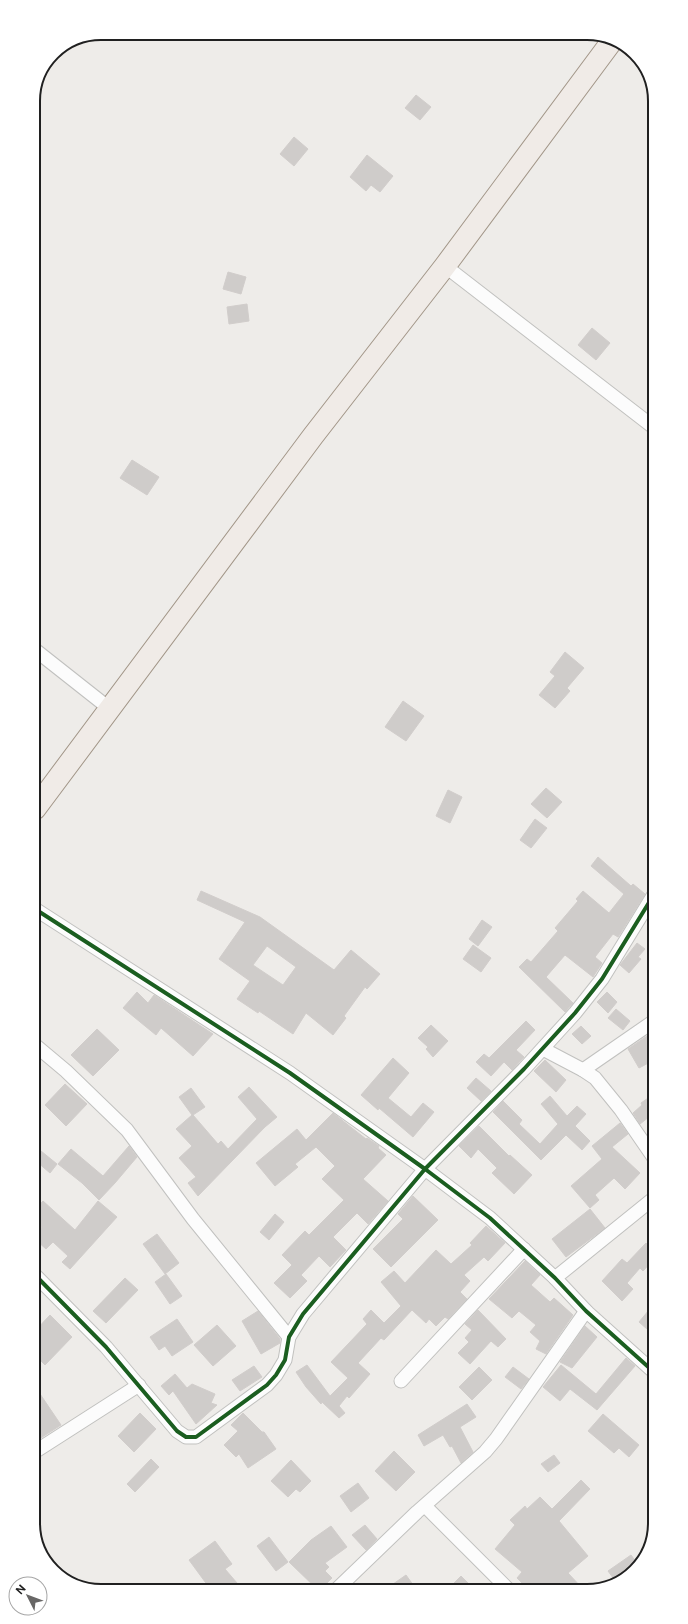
<svg xmlns="http://www.w3.org/2000/svg" width="688" height="1624" font-family="'Public Sans',sans-serif">
<style>
.building{fill:#cfccca;stroke:#d1cdcb;fill-rule:evenodd}
.lines{fill:none;stroke-linecap:round;stroke-linejoin:round}
.minor-casing{stroke:#c1c1bf;stroke-width:15}
.primary-casing{stroke:#a29688;stroke-width:23}
.minor{stroke:#fcfcfc;stroke-width:13}
.primary{stroke:#f0ebe7;stroke-width:21}
.cycleway-casing{stroke:#fff;stroke-width:6}
.cycleway{stroke:#1b5e20;stroke-width:4}
.rim{fill:none;stroke:#202020;stroke-width:2}
</style>
<rect width="100%" height="100%" fill="#eeece9"/>
<g class="building">
<polygon points="416,95 431,107 420,120 405,108"/>
<polygon points="294,137 308,149 294,166 280,154"/>
<polygon points="367,155 393,176 380,192 371,185 366,191 350,177"/>
<polygon points="228,272 246,277 241,294 223,289"/>
<polygon points="247,304 249,321 229,324 227,307"/>
<polygon points="592,328 610,343 596,360 578,345"/>
<polygon points="132,460 159,477 147,495 120,478"/>
<polygon points="565,652 584,668 567,688 570,691 555,708 539,695 555,676 550,672"/>
<polygon points="403,701 424,716 406,741 385,727"/>
<polygon points="546,788 562,802 547,818 531,804"/>
<polygon points="448,790 462,797 450,823 436,816"/>
<polygon points="535,819 547,828 531,848 520,840"/>
<polygon points="598,857 631,886 633,884 645,894 620,934 618,937 613,934 595,957 602,963 593,977 565,955 546,977 573,1003 565,1012 519,967 527,959 531,962 558,931 555,928 578,901 576,899 583,891 609,913 624,894 591,866"/>
<path d="M201,891L260,917L334,970L351,950L380,974L367,989L365,987L344,1016L346,1018L333,1035L306,1013L293,1034L259,1011L258,1013L237,999L250,981L219,959L245,922L197,900ZM267,946L296,967L283,985L253,965Z"/>
<polygon points="482,920 492,927 478,946 469,939"/>
<polygon points="637,943 645,949 638,957 641,959 629,973 620,965"/>
<polygon points="473,945 491,958 481,972 463,959"/>
<polygon points="137,992 148,1003 154,995 213,1034 193,1056 161,1028 156,1035 123,1008"/>
<polygon points="607,992 617,1002 608,1013 597,1002"/>
<polygon points="616,1009 630,1021 623,1030 608,1018"/>
<polygon points="526,1021 535,1030 516,1050 524,1057 512,1070 504,1062 491,1076 476,1062 484,1054 489,1058"/>
<polygon points="431,1025 448,1041 433,1057 426,1049 428,1047 418,1038"/>
<polygon points="581,1026 591,1036 582,1044 572,1034"/>
<polygon points="97,1029 119,1050 93,1076 71,1055"/>
<polygon points="650,1034 654,1040 654,1060 639,1068 628,1049"/>
<polygon points="393,1058 409,1073 388,1098 411,1117 423,1103 434,1112 413,1137 379,1108 378,1110 361,1095"/>
<polygon points="545,1060 566,1080 556,1092 534,1071"/>
<polygon points="476,1078 491,1091 481,1101 467,1088"/>
<polygon points="65,1084 87,1104 66,1126 45,1105"/>
<polygon points="249,1087 277,1117 265,1127 198,1196 188,1183 196,1177 179,1158 192,1146 176,1129 192,1115 179,1097 191,1088 205,1107 193,1115 218,1144 221,1141 228,1149 257,1119 238,1097"/>
<polygon points="654,1094 654,1113 640,1124 633,1113 642,1105 641,1103"/>
<polygon points="550,1096 567,1116 577,1106 586,1114 575,1126 590,1141 582,1150 566,1135 541,1160 493,1112 503,1101 522,1120 519,1124 540,1144 558,1124 541,1104"/>
<polygon points="333,1113 366,1139 367,1138 379,1146 378,1148 386,1155 363,1179 388,1201 368,1224 357,1213 333,1237 346,1250 330,1267 319,1256 301,1275 307,1281 290,1298 274,1283 292,1265 282,1255 305,1231 309,1235 344,1200 322,1179 335,1166 316,1147 295,1164 298,1167 275,1186 256,1163 297,1129 306,1140"/>
<polygon points="620,1123 628,1134 612,1147 640,1173 625,1189 614,1178 595,1195 599,1200 590,1208 571,1186 602,1159 592,1146"/>
<polygon points="479,1126 509,1156 510,1155 532,1175 514,1194 492,1173 497,1168 478,1149 471,1158 459,1146"/>
<polygon points="129,1146 137,1157 115,1183 99,1200 82,1183 58,1164 71,1149 103,1176"/>
<polygon points="41,1151 57,1164 50,1173 36,1161 36,1157"/>
<polygon points="413,1196 438,1220 391,1267 373,1249 403,1219 398,1214"/>
<polygon points="43,1201 75,1230 98,1201 117,1217 70,1269 62,1262 68,1256 53,1242 46,1249 36,1240 36,1234 42,1227 36,1221 36,1209"/>
<polygon points="590,1209 605,1228 566,1257 552,1239"/>
<polygon points="275,1214 284,1222 269,1240 260,1232"/>
<polygon points="486,1226 505,1243 488,1261 484,1257 464,1275 470,1281 460,1292 467,1299 448,1319 445,1317 436,1326 429,1319 426,1323 412,1310 384,1340 381,1338 358,1363 370,1374 349,1398 347,1396 339,1406 345,1413 339,1418 322,1402 321,1404 306,1387 296,1372 307,1365 330,1396 348,1378 331,1362 367,1324 363,1319 371,1310 384,1323 401,1306 381,1282 394,1271 405,1283 436,1250 451,1264 472,1245 470,1243"/>
<polygon points="157,1234 179,1263 165,1274 143,1244"/>
<polygon points="646,1243 654,1251 654,1259 643,1271 640,1268 627,1283 633,1289 622,1301 602,1281 622,1259 627,1263"/>
<polygon points="525,1261 540,1275 531,1285 550,1302 554,1298 573,1315 546,1354 536,1349 540,1341 530,1332 536,1325 519,1311 512,1318 489,1299"/>
<polygon points="166,1274 182,1296 170,1304 155,1282"/>
<polygon points="125,1278 138,1290 106,1323 93,1311"/>
<polygon points="654,1304 655,1336 639,1322"/>
<polygon points="478,1310 506,1339 498,1347 491,1341 470,1364 458,1353 469,1342 465,1338 472,1330 465,1324"/>
<polygon points="258,1311 280,1339 280,1343 261,1354 242,1321"/>
<polygon points="50,1315 72,1337 45,1365 36,1356 36,1330"/>
<polygon points="177,1319 193,1342 172,1356 165,1346 159,1350 150,1337"/>
<polygon points="217,1325 236,1346 213,1366 194,1345"/>
<polygon points="585,1326 597,1337 572,1368 560,1362"/>
<polygon points="626,1358 635,1366 597,1410 570,1389 560,1401 543,1387 561,1365 596,1394"/>
<polygon points="254,1366 262,1377 240,1391 232,1380"/>
<polygon points="479,1367 492,1380 472,1400 459,1387"/>
<polygon points="513,1367 529,1379 521,1389 505,1377"/>
<polygon points="175,1374 187,1388 192,1384 215,1394 211,1403 217,1405 196,1424 173,1391 169,1395 161,1386"/>
<polygon points="36,1388 61,1425 36,1441"/>
<polygon points="467,1404 476,1417 460,1427 473,1452 461,1463 452,1446 450,1447 443,1435 424,1446 418,1435"/>
<polygon points="140,1413 156,1429 134,1452 118,1436"/>
<polygon points="243,1413 262,1432 264,1432 276,1449 248,1468 239,1454 236,1457 224,1445 238,1431 231,1425"/>
<polygon points="603,1414 639,1445 629,1457 619,1448 614,1453 588,1431"/>
<polygon points="394,1451 415,1472 396,1491 375,1471"/>
<polygon points="554,1455 560,1463 548,1472 541,1464"/>
<polygon points="151,1459 159,1467 135,1492 127,1484"/>
<polygon points="291,1460 311,1481 300,1492 296,1489 288,1497 271,1481"/>
<polygon points="581,1480 590,1489 559,1521 588,1556 568,1573 582,1588 527,1588 517,1578 522,1572 495,1549 515,1525 510,1520 525,1506 527,1509 540,1497 552,1509"/>
<polygon points="358,1483 369,1498 351,1512 340,1496"/>
<polygon points="365,1525 377,1539 366,1550 352,1535"/>
<polygon points="331,1526 347,1547 325,1563 329,1567 325,1571 332,1578 321,1589 317,1589 289,1562 311,1540"/>
<polygon points="269,1537 288,1562 276,1571 257,1546"/>
<polygon points="215,1541 232,1564 225,1569 243,1590 211,1590 189,1560"/>
<polygon points="631,1555 639,1566 616,1582 608,1571"/>
<polygon points="406,1575 416,1589 386,1589"/>
<polygon points="461,1576 473,1588 448,1589"/>
</g>
<g class="lines">
<g class="minor-casing">
<g id="minor">
<polyline points="445,266 652,426"/>
<polyline points="34,649 110,709"/>
<polyline points="35,909 290,1073 425,1169 490,1218 555,1278 586,1311 655,1373"/>
<polyline points="35,1045 66,1071 127,1130 193,1219 289,1337"/>
<polyline points="543,1049 583,1070 595,1078 621,1110 654,1158"/>
<polyline points="583,1070 654,1021"/>
<polyline points="36,1276 106,1347 177,1431 186,1437 196,1437 267,1385 276,1375 285,1360 289,1337 303,1314 425,1169 524,1069 575,1013 602,979 653,896"/>
<polyline points="555,1278 654,1198"/>
<polyline points="401,1381 524,1249"/>
<polyline points="36,1451 139,1385"/>
<polyline points="425,1506 507,1588"/>
<polyline points="337,1589 417,1512 485,1452 496,1439 586,1311"/>
</g>
</g>
<g class="primary-casing">
<polyline id="primary" points="35,809 313,436 445,266 612,41"/>
</g>
<use href="#minor" class="minor"/>
<use href="#primary" class="primary"/>
<g class="cycleway-casing">
<g id="cycleway">
<polyline points="35,909 290,1073 425,1169 490,1218 555,1278 586,1311 655,1373"/>
<polyline points="36,1276 106,1347 177,1431 186,1437 196,1437 267,1385 276,1375 285,1360 289,1337 303,1314 425,1169 524,1069 575,1013 602,979 653,896"/>
</g>
</g>
<use href="#cycleway" class="cycleway"/>
</g>
<path d="M0 0H688V1624H0ZM101 40H587A61 61 0 0 1 648 101V1523A61 61 0 0 1 587 1584H101A61 61 0 0 1 40 1523V101A61 61 0 0 1 101 40Z" fill="#fff" fill-rule="evenodd"/>
<path class="rim" d="M101 40H587A61 61 0 0 1 648 101V1523A61 61 0 0 1 587 1584H101A61 61 0 0 1 40 1523V101A61 61 0 0 1 101 40Z"/>
<g transform="translate(28 1596) rotate(312)"><circle r="19" fill="#ffffff" stroke="#a6a6a6"/>
<path d="M0-3L7 15L0 10L-7 15Z" fill="#686766"/>
<text y="-6" font-size="11" font-weight="bold" text-anchor="middle" fill="#202020">N</text>
</g>
</svg>
